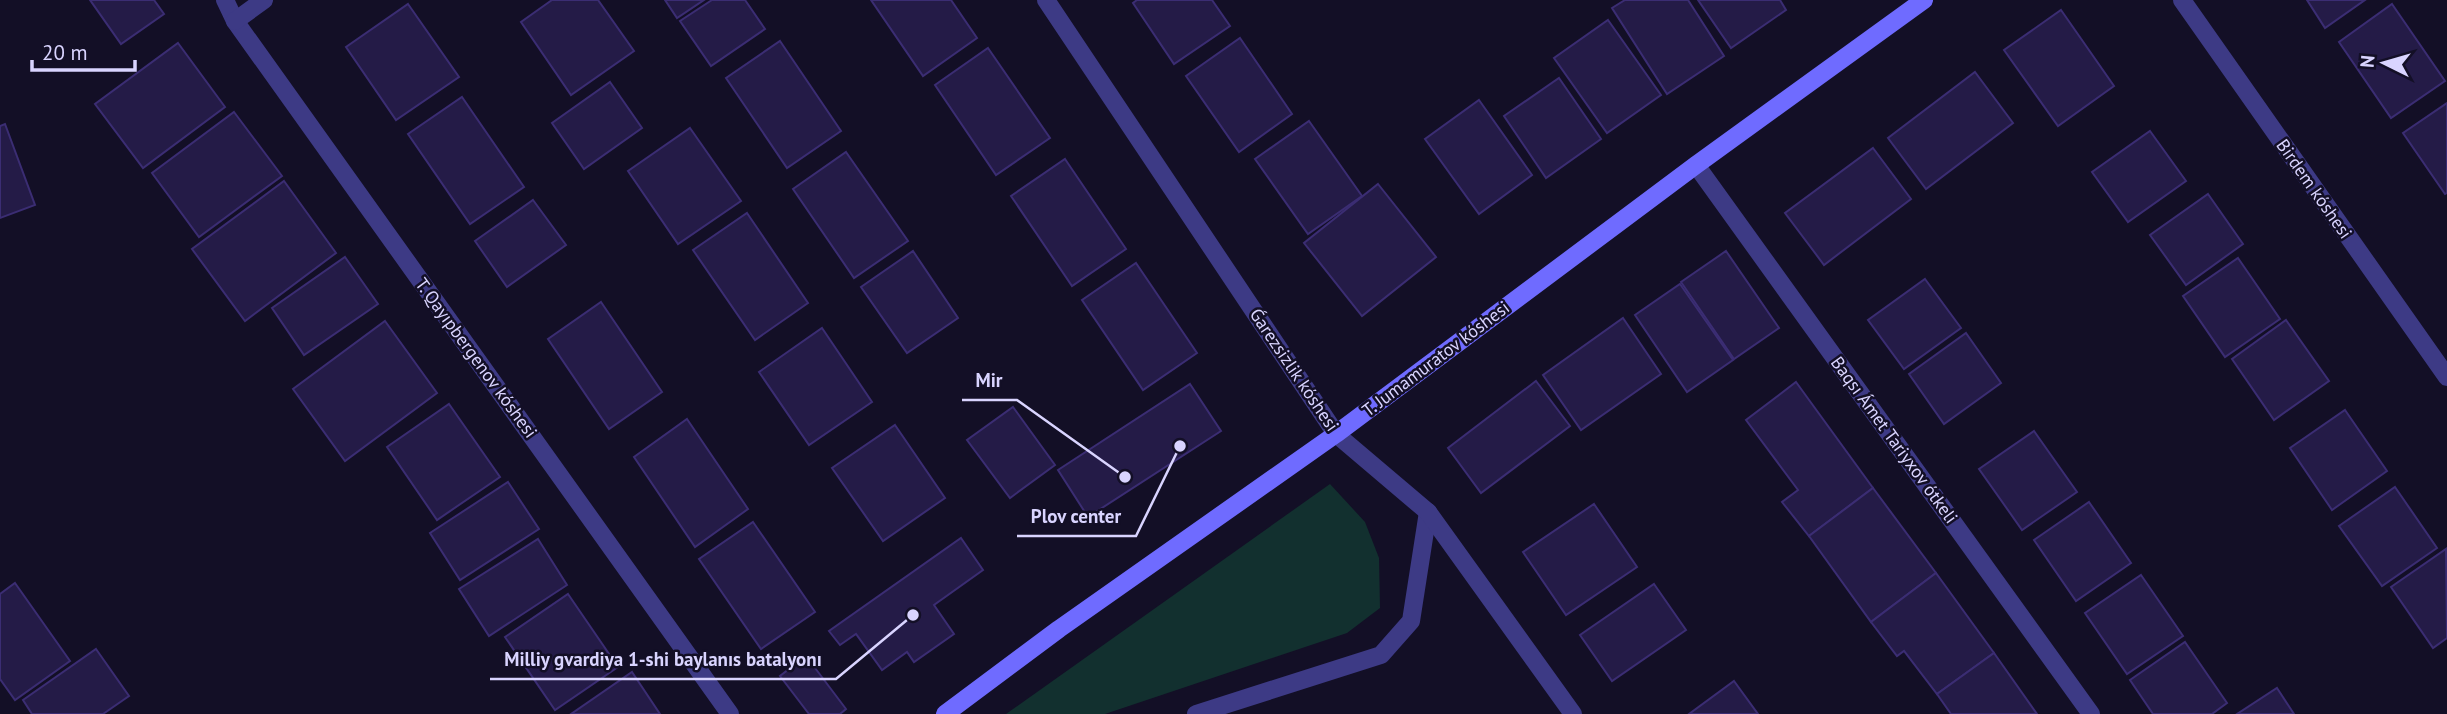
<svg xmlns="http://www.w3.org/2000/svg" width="2447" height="714" font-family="'PT Sans',sans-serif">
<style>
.green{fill:#12302f}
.building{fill:#241b47;stroke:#3b2d73;stroke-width:2}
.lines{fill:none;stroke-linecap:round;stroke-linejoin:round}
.service{stroke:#3d3a85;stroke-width:18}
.minor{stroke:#3d3a85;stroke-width:18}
.secondary{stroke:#6f6bff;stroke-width:18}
.labels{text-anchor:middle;stroke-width:5;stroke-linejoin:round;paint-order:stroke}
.street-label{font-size:18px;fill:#d9d4ff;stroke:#130f26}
.leader{fill:none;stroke:#d9d4ff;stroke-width:2.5}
.callout-dot{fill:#d9d4ff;stroke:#130f26;stroke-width:2.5}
.callout-label{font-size:19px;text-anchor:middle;font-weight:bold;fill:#d9d4ff;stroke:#130f26;stroke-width:5;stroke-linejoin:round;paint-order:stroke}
</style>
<rect width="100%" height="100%" fill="#130f26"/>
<polygon class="green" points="1330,484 1365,522 1379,558 1380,608 1347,633 1105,714 1006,714"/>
<g class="building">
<polygon points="90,0 154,0 164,14 121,44"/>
<polygon points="552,0 598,0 634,51 571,95 521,22"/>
<polygon points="665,0 704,0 677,18"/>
<polygon points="712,0 745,0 765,29 711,66 680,21"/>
<polygon points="871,0 951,0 977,38 923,76"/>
<polygon points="1137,0 1212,0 1230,26 1174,64 1133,3"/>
<polygon points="1625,0 1688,0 1724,56 1667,94 1612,8"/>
<polygon points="1698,0 1780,0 1786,10 1731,48"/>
<polygon points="2307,0 2365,0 2325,28"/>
<polygon points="408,4 459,77 396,120 346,47"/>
<polygon points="2392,4 2445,81 2391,118 2339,42"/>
<polygon points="2061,10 2114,86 2058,126 2004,50"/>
<polygon points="1608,20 1661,95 1607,133 1554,58"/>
<polygon points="1240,38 1292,114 1239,152 1186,76"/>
<polygon points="780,41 841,131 787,168 726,78"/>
<polygon points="178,43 225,107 143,168 95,104"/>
<polygon points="988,48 1050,138 996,175 935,85"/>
<polygon points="1975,72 2013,123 1926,189 1888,138"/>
<polygon points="1559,78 1601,139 1546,178 1504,116"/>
<polygon points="610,82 642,128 584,169 552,123"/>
<polygon points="462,97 524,187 470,224 408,134"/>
<polygon points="1479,100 1532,175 1479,214 1425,139"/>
<polygon points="2447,103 2447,193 2445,194 2403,133"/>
<polygon points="234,112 282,176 199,237 152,173"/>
<polygon points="1309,121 1362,196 1308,234 1255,159"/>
<polygon points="5,124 35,205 0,218 0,126"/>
<polygon points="690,128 741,201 678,244 628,171"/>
<polygon points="2150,131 2186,181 2128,222 2092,172"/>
<polygon points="1873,148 1911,199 1824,265 1785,213"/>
<polygon points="846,152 908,241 854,278 793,189"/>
<polygon points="1065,159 1126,249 1072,286 1011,196"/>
<polygon points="284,181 336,253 245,321 192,249"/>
<polygon points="1378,184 1436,257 1362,316 1304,243"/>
<polygon points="2208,194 2243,244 2186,285 2150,235"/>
<polygon points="533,200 566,245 507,287 475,241"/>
<polygon points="747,213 808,303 755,340 693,250"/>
<polygon points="913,251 958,318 907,353 861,287"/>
<polygon points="1726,251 1779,328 1734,359 1681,282"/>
<polygon points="345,257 378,304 304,355 272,308"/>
<polygon points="2238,258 2280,319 2225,357 2183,296"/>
<polygon points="1136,263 1197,353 1143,390 1082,300"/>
<polygon points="1925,279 1961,328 1904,369 1868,320"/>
<polygon points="1680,284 1733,360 1687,392 1635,315"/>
<polygon points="601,302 662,392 609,429 548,339"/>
<polygon points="1623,318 1661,374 1581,430 1543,375"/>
<polygon points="2286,320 2329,381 2274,420 2232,359"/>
<polygon points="385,321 437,393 345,461 293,389"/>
<polygon points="822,328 872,402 809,445 759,372"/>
<polygon points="1966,333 2001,383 1944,424 1909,374"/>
<polygon points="1536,381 1570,426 1481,493 1448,448"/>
<polygon points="1796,382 1873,488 1809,536 1782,502 1798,490 1746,420"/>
<polygon points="1190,384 1221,431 1088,517 1058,470"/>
<polygon points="449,404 500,477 437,520 387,447"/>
<polygon points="1013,407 1055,465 1010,498 967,440"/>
<polygon points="2345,410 2387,471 2332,510 2290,448"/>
<polygon points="687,419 748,509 695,547 634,457"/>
<polygon points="895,425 945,498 883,541 832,468"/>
<polygon points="2034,431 2077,492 2022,530 1979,469"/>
<polygon points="508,482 539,529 460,580 430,533"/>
<polygon points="2395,487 2437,548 2382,586 2339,526"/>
<polygon points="1873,488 1936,573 1871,622 1809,536"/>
<polygon points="2089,502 2131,563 2076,601 2034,540"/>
<polygon points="1594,504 1637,567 1566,615 1523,552"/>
<polygon points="753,522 815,612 761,649 699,559"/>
<polygon points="961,538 983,570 934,605 954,634 914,662 907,652 882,670 856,634 840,645 829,631"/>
<polygon points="538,539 567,585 489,636 459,589"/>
<polygon points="2446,549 2447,638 2433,648 2391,587"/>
<polygon points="1936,573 1994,653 1937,694 1904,651 1897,656 1871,622"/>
<polygon points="2141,575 2183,636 2127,674 2085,613"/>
<polygon points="15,583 70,661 15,700 0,679 0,594"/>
<polygon points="1654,584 1686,630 1612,681 1580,635"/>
<polygon points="568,594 618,667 555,710 505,637"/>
<polygon points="2185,642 2227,703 2212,714 2153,714 2130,680"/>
<polygon points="96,649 129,696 103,714 32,714 23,700"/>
<polygon points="1994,653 2037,714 1951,714 1937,694"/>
<polygon points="806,656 846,709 840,714 809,714 780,676"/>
<polygon points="632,672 660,714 571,714"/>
<polygon points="1734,681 1758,714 1689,714"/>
<polygon points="2277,688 2294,714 2237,714"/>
</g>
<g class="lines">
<polyline class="service" points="1196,714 1381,655 1411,621 1428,512"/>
<g class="minor">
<polyline points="225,0 235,21 730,714"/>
<polyline points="1046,0 1336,434 1428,512 1573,714"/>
<polyline points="2182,0 2447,377"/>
<polyline points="235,21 264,0"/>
<polyline points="1696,165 2091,714"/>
</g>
<polyline class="secondary" points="945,714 1059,629 1336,434 1696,165 1924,0"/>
</g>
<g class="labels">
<g class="street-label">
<text transform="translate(2314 189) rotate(55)" y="6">Birdem kóshesi</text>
<text transform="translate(476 358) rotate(54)" y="6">T. Qayıpbergenov kóshesi</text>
<text transform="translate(1436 359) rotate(-37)" y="6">T. Jumamuratov kóshesi</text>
<text transform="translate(1294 370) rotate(56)" y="6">Ǵarezsizlik kóshesi</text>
<text transform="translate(1894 440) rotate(54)" y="6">Baqsı Ámet Tariyxov ótkeli</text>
</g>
</g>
<path class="leader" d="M1125 477L1017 400H962M1180 446L1136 536H1017M913 615L836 679H490"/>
<g class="callout-dot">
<circle cx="1125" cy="477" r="7"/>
<circle cx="1180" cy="446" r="7"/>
<circle cx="913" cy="615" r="7"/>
</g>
<g class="callout-label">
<text x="989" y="387">Mir</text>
<text x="1076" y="523">Plov center</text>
<text x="663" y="666">Milliy gvardiya 1-shi baylanıs batalyonı</text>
</g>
<g transform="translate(2384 63) rotate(275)" stroke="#130f26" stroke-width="5" paint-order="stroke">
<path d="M0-5L12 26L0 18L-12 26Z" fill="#d9d4ff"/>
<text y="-10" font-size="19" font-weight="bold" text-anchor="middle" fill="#d9d4ff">N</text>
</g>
<path d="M32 60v10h103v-10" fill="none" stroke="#d9d4ff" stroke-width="3.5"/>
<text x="42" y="60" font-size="21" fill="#d9d4ff" stroke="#130f26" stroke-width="5" paint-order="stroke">20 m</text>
</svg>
